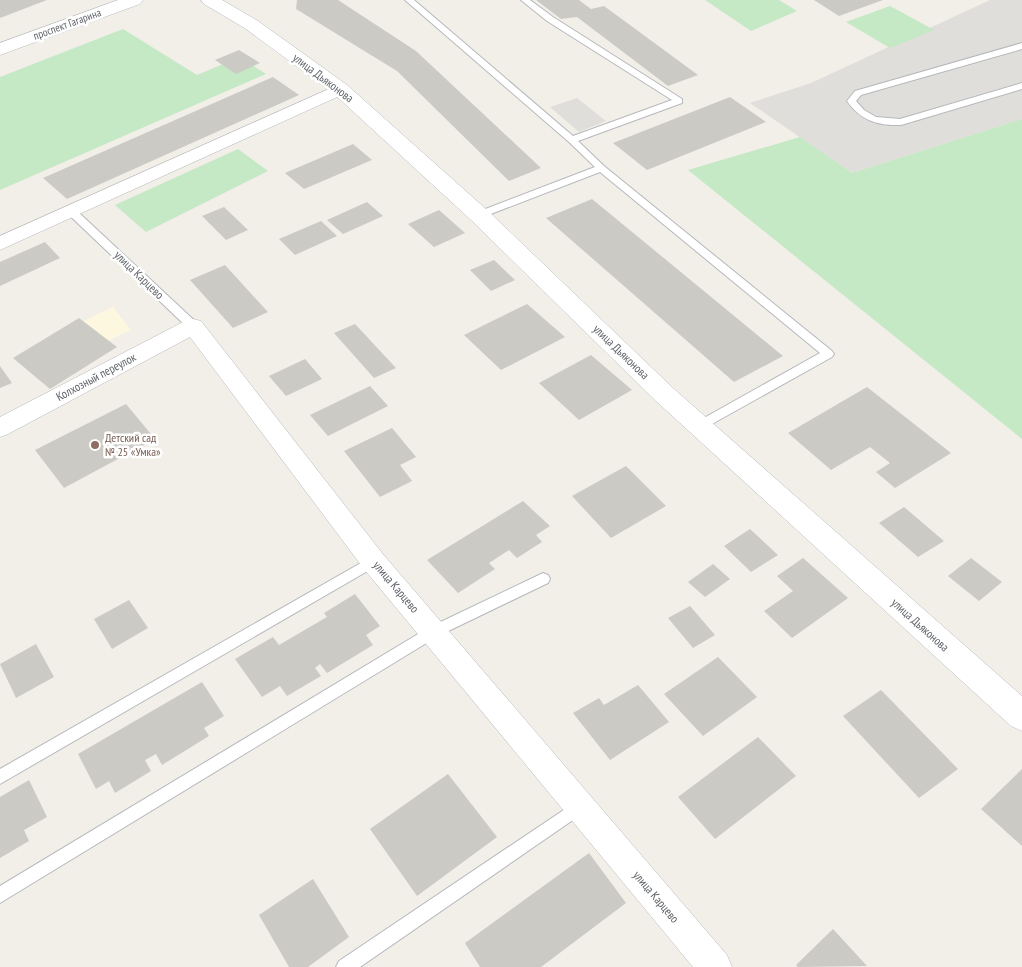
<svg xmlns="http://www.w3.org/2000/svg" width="1022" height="967" font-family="'PT Sans Narrow',sans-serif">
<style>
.commercial{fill:#fef7e0}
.industrial{fill:#e0deda}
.green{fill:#c5e8c5}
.building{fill:#cccac5}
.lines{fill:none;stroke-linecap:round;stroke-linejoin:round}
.service-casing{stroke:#b5b8bc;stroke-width:2}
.minor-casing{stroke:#b5b8bc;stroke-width:1}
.secondary-casing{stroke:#b6babf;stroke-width:1}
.service{fill:#fff;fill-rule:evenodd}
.minor{fill:#fff;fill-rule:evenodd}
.secondary{fill:#fff;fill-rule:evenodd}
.education-dot{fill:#8d6e63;stroke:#fff;stroke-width:2}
.labels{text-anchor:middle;stroke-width:5;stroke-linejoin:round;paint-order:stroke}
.far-street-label{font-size:11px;fill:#5f6368;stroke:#fff}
.street-label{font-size:12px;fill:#5f6368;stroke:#fff}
.education-label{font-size:12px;fill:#785e54;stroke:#fff;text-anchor:start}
</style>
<rect width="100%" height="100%" fill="#f1efe8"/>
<polygon class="commercial" points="113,307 131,330 101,344 82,322"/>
<g class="industrial">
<polygon points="990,0 1022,0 1022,119 852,173 750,103 811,83"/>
<polygon points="577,98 606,121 579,132 550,107"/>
</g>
<g class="green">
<polygon points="705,0 779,0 797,11 751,31"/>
<polygon points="890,6 934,30 890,48 846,22"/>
<polygon points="123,29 197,75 240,57 266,74 0,190 0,77"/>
<polygon points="1022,119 1022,439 688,170 800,137 852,173"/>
<polygon points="238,149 268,171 146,232 115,205"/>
</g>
<g class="building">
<polygon points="0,0 47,0 0,18"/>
<polygon points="297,0 338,0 416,51 541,168 509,181 397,71 296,9"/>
<polygon points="536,0 579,0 591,9 604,6 698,75 668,86 577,17 561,19"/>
<polygon points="814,0 883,0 839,16"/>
<polygon points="239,50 260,63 236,74 215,60"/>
<polygon points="273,77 299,95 67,199 43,178"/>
<polygon points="730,97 766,122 647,170 613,143"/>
<polygon points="353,144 372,160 304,189 285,173"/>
<polygon points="592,199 783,356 734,382 546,218"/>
<polygon points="367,202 383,216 343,234 327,220"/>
<polygon points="224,207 248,230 226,240 202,216"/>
<polygon points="439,210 465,233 434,247 408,224"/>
<polygon points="321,221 337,236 295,255 279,239"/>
<polygon points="45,242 60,258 0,286 0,262"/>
<polygon points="494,260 515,280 491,291 470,270"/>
<polygon points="225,265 268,312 233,328 190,280"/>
<polygon points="527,304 565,337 501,370 464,335"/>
<polygon points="79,318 117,347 50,389 13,358"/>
<polygon points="355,324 396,368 374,378 334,333"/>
<polygon points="591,355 632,390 579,420 539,383"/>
<polygon points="305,359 322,379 286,396 269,376"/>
<polygon points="0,366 12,383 0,388"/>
<polygon points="370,386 388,406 328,436 310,415"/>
<polygon points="867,387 951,453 895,488 876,472 890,463 870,447 831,470 788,433"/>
<polygon points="126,404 155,439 64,488 35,450"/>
<polygon points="392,428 416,457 400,465 412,481 380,497 344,451"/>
<polygon points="626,466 666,506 611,538 572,496"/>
<polygon points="523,501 550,526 536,535 542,542 517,558 509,550 489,563 495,569 458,593 427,560"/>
<polygon points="904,507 944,541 918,557 879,523"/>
<polygon points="750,529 778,555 751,572 724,546"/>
<polygon points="803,558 848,598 792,638 764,611 793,591 777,576"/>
<polygon points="971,558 1002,582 979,601 948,576"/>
<polygon points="713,564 730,579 705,597 688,582"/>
<polygon points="355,594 380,626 366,635 373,645 327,673 320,664 315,668 321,676 287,696 280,686 262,697 235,659 273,637 279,645 327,617 324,613"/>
<polygon points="129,600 148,628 112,649 94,619"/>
<polygon points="690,606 715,635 693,648 668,618"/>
<polygon points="36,644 54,677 16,698 0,664"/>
<polygon points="718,657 757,697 703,736 664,694"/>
<polygon points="202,682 224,716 204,728 209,736 162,765 156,754 145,760 151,771 115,793 109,781 96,789 78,754"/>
<polygon points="638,685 669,722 610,760 573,713 599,698 604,705"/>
<polygon points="881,690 958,769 919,798 843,716"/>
<polygon points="758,737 796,776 715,839 678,797"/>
<polygon points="1022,769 1022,846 981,809"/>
<polygon points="448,774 497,837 417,896 370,829"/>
<polygon points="29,780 47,817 24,830 29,841 0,858 0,797"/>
<polygon points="589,853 626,903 541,967 480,967 465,943"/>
<polygon points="313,879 349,937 308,967 289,967 259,915"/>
<polygon points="833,929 867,966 798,967 796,965"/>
</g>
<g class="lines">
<g class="service-casing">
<g id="service">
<polygon points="405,0 414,0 573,136 672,100 547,21 521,0 530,0 553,17 682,99 682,103 578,141 604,166 832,351 834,354 832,357 703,429 695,429 693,426 695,423 820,353 600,172 483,217 475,217 475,213 595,167 569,142"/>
<path d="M1022,43V49L861,95L856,101L864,110L876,117L900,119L1022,83V89L901,125C878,126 860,120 847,101L855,91Z"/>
<polygon points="72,209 76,210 197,323 199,326 197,329 189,329 68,214 68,210"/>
<polygon points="373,556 378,557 380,561 378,565 0,784 0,769"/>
<polygon points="543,573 548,575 550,579 548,583 438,636 0,903 0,886 428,628"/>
<polygon points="580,799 586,801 588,806 586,811 360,967 336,967 339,961"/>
</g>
</g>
<g class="minor-casing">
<g id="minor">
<polygon points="340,84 346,85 349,89 346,93 0,250 0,236"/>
<polygon points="193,319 201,321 382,553 727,955 732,967 693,967 364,569 190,337 8,434 0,437 0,417 185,321"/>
</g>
</g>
<g class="secondary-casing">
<g id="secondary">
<polygon points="118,0 143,0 140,4 0,55 0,43"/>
<polygon points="201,0 222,0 258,21 347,85 487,210 674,389 1022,696 1022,731 1011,726 656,401 471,220 333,93 246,29 204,4"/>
</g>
</g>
<use href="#service" class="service"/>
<use href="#minor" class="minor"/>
<use href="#secondary" class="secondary"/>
</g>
<circle class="education-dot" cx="95" cy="445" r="5"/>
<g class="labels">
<g class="far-street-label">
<text transform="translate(67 24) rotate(-20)" y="4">проспект Гагарина</text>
</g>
<g class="street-label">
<text transform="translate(323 78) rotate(37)" y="4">улица Дьяконова</text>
<text transform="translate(139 275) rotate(44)" y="4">улица Карцево</text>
<text transform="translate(621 352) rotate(44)" y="4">улица Дьяконова</text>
<text transform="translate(96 377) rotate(-28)" y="4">Колхозный переулок</text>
<text transform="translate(396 587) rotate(50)" y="4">улица Карцево</text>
<text transform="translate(920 625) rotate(42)" y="4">улица Дьяконова</text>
<text transform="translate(656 897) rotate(50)" y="4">улица Карцево</text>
</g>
<g class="education-label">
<text x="105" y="442">Детский сад<tspan x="105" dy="14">№ 25 «Умка»</tspan></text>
</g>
</g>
</svg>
